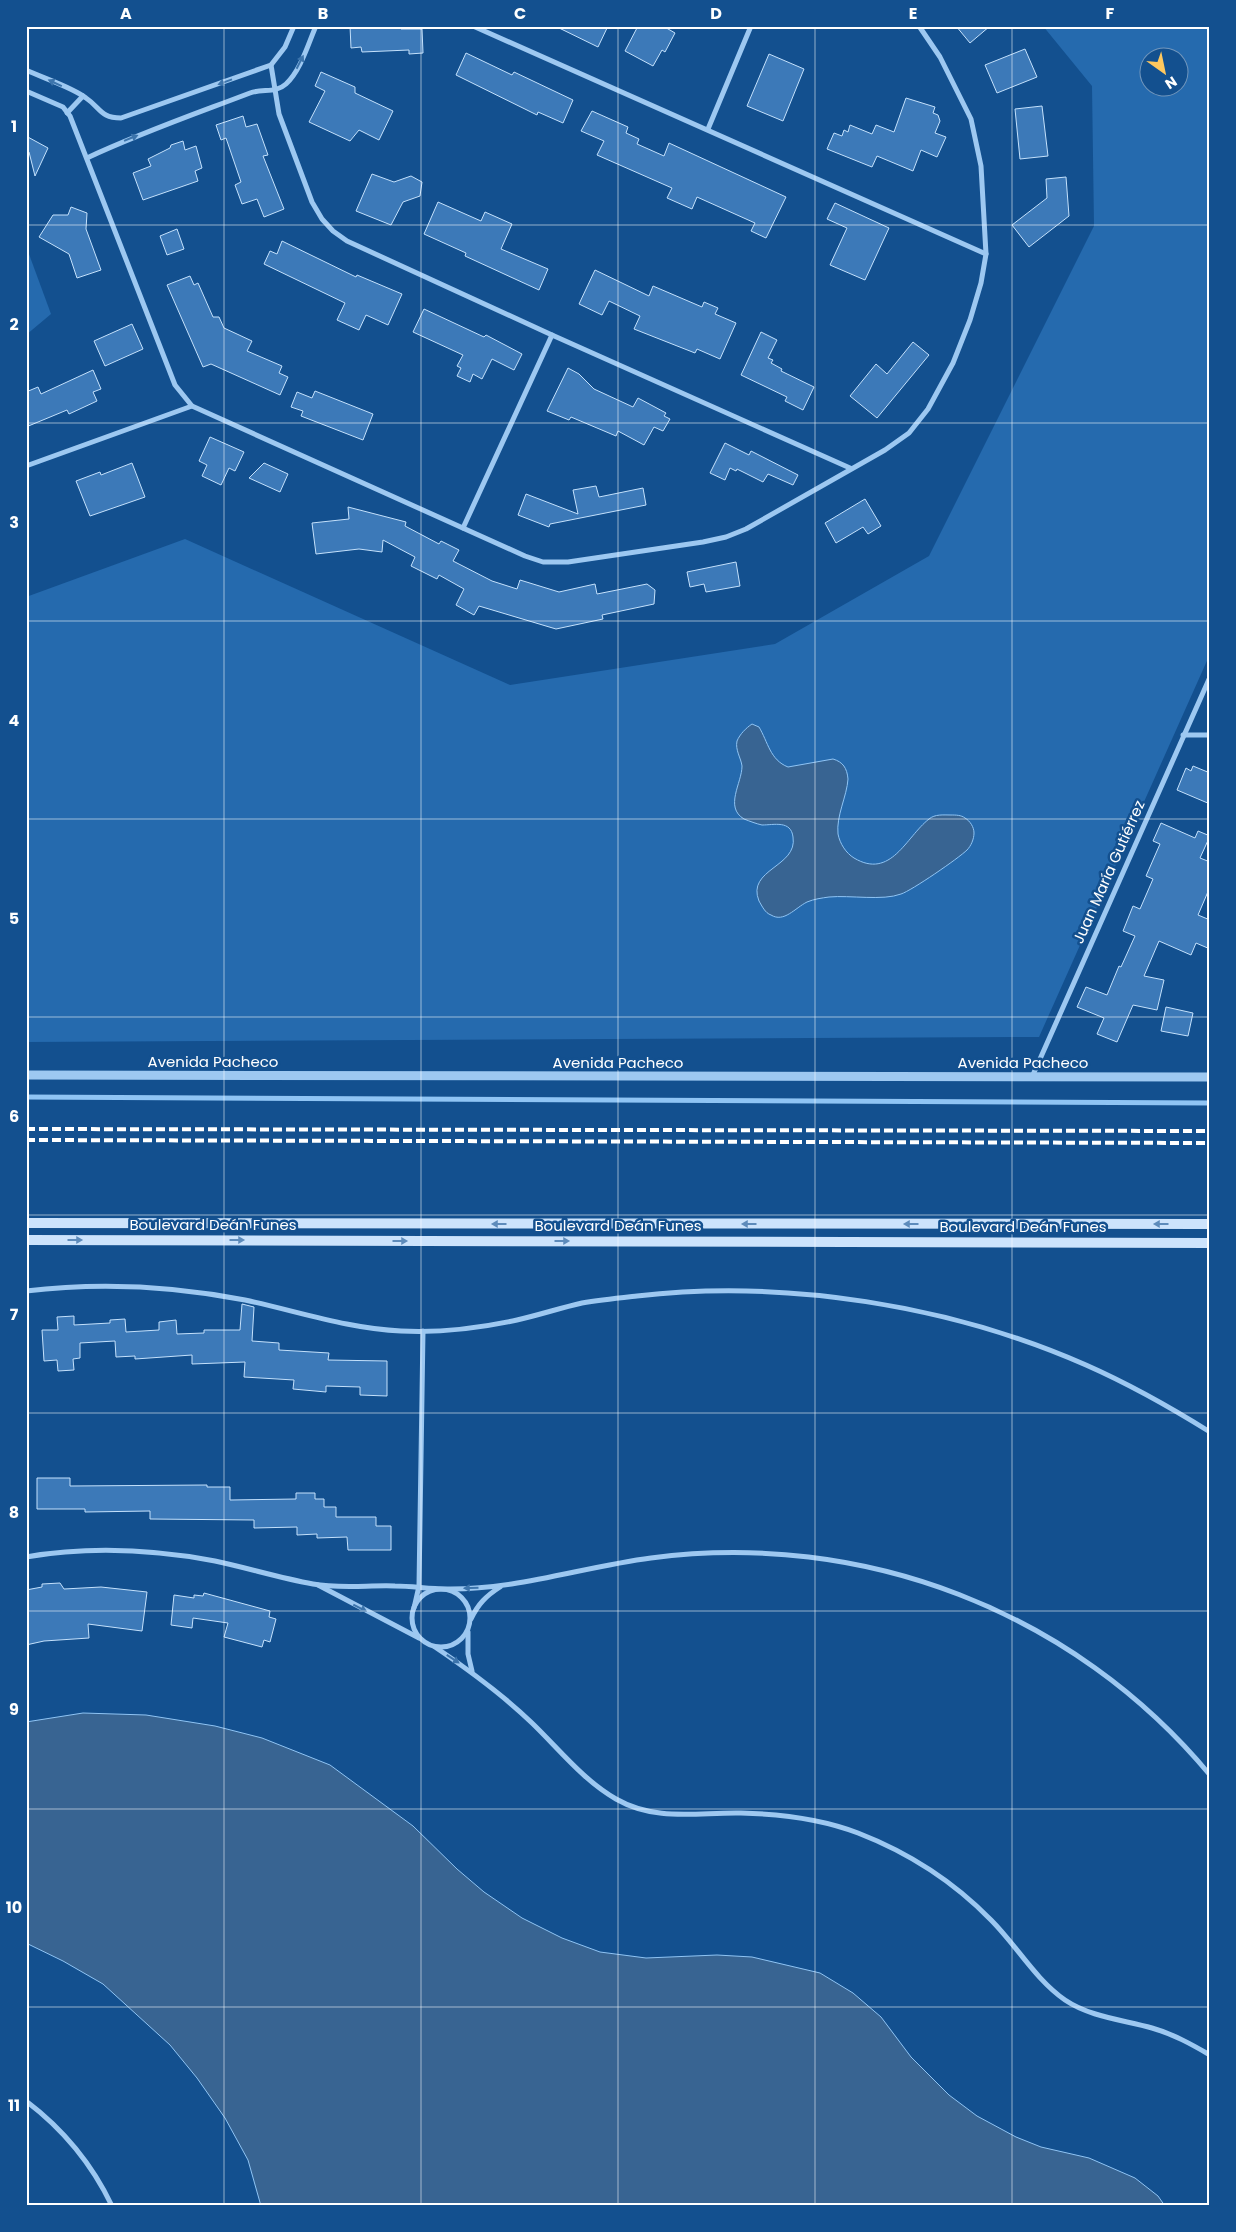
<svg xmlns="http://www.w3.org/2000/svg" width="1236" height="2232" font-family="Poppins,sans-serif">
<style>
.green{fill:#256aae;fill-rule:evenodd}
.water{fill:#386492;stroke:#8fc4f4}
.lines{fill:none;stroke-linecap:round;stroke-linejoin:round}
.stream{stroke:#8fc4f4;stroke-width:5}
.building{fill:#3c79b8;stroke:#c4e1fc}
.minor{stroke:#9dc8f1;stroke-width:5}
.tertiary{stroke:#9dc8f1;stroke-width:9}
.secondary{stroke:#cce3fc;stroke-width:10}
.rail{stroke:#fff;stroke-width:4;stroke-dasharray:9 4;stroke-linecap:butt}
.oneway{fill:#3c74ac}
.oneway2{fill:#5d8bbb}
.grid{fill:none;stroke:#fff;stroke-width:1;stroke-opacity:0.55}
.labels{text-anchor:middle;stroke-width:5;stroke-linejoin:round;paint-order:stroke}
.street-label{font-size:15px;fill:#fff;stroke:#13508f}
.neatline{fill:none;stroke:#fff;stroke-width:2}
.grid-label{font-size:16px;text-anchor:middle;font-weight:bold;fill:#fff}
</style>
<rect width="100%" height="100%" fill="#13508f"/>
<g class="green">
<path d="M1043,26H1210V654L1039,1037L26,1042V597L185,539L510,685L775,644L929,556L1094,226L1092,86ZM1148,58H1178V88H1148Z"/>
<polygon points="26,246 51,314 26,335"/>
</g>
<g class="water">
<path d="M752,724L759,727C768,742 770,760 788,767L833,759C843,762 847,768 848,779C847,796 836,816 838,834C840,844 846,853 854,858C891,880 906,837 929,819C935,814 943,815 951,815C956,815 961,815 965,818C970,821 974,827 974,833C974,839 971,846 967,850C959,858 911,891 901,894C883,901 850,895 829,897C822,898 814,899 807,902C795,908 784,923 771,915C765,913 762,906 759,901C746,869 798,867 793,837C791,820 774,825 762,825C757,824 749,821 744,819C724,807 742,783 742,766C741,758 735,750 737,741C740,734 746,728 752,724Z"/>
<polygon points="83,1713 146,1715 215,1726 262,1738 330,1765 413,1826 457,1869 484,1892 522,1918 562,1938 600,1952 646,1958 717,1955 752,1957 820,1973 853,1993 881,2017 911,2057 949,2095 977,2116 1016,2137 1041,2147 1089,2158 1135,2178 1158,2196 1165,2206 261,2206 248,2160 225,2118 197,2078 170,2045 103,1984 63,1961 26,1943 26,1722"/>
</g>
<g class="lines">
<polyline class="stream" points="26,1097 1210,1103"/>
</g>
<g class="building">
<polygon points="350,26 401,26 401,29 422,29 423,53 409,54 409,50 362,52 361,47 351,48"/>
<polygon points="555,26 608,26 598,47"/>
<polygon points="638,26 663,26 675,33 665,52 662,50 653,66 625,51"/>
<polygon points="956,26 990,26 970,43"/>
<polygon points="1025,49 1037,77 997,93 985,65"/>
<polygon points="466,53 512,75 514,72 573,100 563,123 538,112 537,115 456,75"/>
<polygon points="769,54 804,69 783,121 747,106"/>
<polygon points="321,72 355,87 355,93 393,111 379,140 359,130 350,141 309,122 325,91 315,86"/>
<polygon points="906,98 935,107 933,113 938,115 940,121 935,133 946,137 937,157 921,150 913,171 877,156 872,167 827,149 834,133 842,136 844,130 848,132 850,125 872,134 876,125 894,132"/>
<polygon points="1042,106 1048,156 1020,159 1015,109"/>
<polygon points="592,111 628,127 626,133 639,139 637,144 664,156 669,143 786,197 766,238 751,231 755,223 697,197 692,209 667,198 672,188 597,155 604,141 581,131"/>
<polygon points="243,116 246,127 257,124 268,155 263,156 284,209 264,217 257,199 242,204 235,185 241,182 226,138 221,140 216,125"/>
<polygon points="26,136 48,148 35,176 29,152 26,151"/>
<polygon points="183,141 185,150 196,146 202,168 195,171 198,181 143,200 133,173 151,166 148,159 170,148 171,145"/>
<polygon points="372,174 394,182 411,176 422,182 420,196 403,202 391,225 356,211"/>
<polygon points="1066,177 1069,216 1029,247 1012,225 1047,198 1046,179"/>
<polygon points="438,202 481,221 485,212 512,224 501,249 548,269 539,290 465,256 466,253 424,234"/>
<polygon points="835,203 889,228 865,280 830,265 847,228 827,219"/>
<polygon points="71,207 87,213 86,229 101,270 77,278 69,254 39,237 53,215 68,215"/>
<polygon points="177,229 184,249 167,255 160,236"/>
<polygon points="282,241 356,277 357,275 402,294 388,325 366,315 359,330 337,320 345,303 264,264 270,251 277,254"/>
<polygon points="595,270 649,296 653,286 702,307 704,302 718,308 715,314 736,323 720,359 697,349 695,353 634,329 640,316 609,301 602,315 579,304"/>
<polygon points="190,276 194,285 198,283 213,317 219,317 224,328 252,341 247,351 282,366 279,373 288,377 280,395 211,364 203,367 167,285"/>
<polygon points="424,309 484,337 486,335 522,354 514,370 492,359 482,379 473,374 470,382 457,376 461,368 457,366 463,355 413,332"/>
<polygon points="132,324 143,349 105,366 94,341"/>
<polygon points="761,332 777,340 768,358 773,360 771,363 782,369 781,371 814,387 803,410 785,401 787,397 741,375"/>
<polygon points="913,342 929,355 877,418 850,396 876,364 887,374"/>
<polygon points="568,368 579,374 594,389 633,407 638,398 666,413 664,416 670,419 663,431 654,427 644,445 618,431 616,436 571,417 569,420 547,411"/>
<polygon points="93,370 101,389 93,392 97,401 69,414 67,410 26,427 26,392 38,387 41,394"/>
<polygon points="315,391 373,414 363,440 301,416 303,411 291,407 297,392 312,398"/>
<polygon points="210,437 244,452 235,471 229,468 221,485 202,476 207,465 199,461"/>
<polygon points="725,443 749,455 751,451 798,475 793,485 768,474 763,482 737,469 736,471 730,468 725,480 710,473"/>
<polygon points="132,463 145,497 90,516 76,481 100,472 101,475"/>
<polygon points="264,463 288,474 280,492 249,478"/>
<polygon points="596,486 599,497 643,488 646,505 550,524 549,527 518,515 526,494 578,514 573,490"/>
<polygon points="865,499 881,526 868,534 863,527 836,543 825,523"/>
<polygon points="348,507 406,522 405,526 439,544 441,541 459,550 453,561 492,581 517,589 520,580 559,592 595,584 597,594 647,584 655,590 654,604 602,615 603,619 556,629 479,606 474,615 456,605 464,589 439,575 437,579 411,566 415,557 383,540 382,552 359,549 316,554 312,523 349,519"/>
<polygon points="736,562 740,586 706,592 704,584 690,587 687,572"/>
<polygon points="1193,766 1210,773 1210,804 1177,790 1186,768 1191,771"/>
<polygon points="1161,823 1195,838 1198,831 1210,836 1200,858 1210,862 1210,887 1198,915 1210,920 1210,949 1196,943 1191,955 1159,941 1144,976 1164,980 1157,1010 1133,1005 1117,1042 1097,1034 1104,1018 1077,1007 1086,987 1107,995 1119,966 1121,967 1135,936 1123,931 1133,906 1140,909 1153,879 1146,876 1160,844 1153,841"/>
<polygon points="1166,1007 1193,1013 1188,1036 1161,1031"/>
<polygon points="242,1304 254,1307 252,1341 279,1343 279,1350 329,1353 328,1360 387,1361 387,1396 360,1395 360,1387 326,1386 326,1392 293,1389 294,1380 244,1377 245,1362 192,1364 192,1355 135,1359 135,1356 116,1357 115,1341 80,1343 80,1358 73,1359 74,1370 58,1371 57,1360 44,1361 42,1330 58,1330 57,1317 74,1316 74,1325 110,1323 110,1320 125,1319 126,1332 159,1330 159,1322 176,1320 177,1334 204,1333 204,1330 240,1330"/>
<polygon points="37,1478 70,1478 70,1486 207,1485 207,1487 230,1487 230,1500 296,1499 296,1493 315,1493 315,1499 324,1499 324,1507 336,1507 336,1517 376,1517 376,1526 391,1526 391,1550 348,1550 347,1537 317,1538 317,1534 297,1535 297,1527 254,1528 254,1520 150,1519 150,1511 85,1512 85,1509 37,1509"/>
<polygon points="60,1583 64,1589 101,1587 147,1592 142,1631 88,1624 89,1638 44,1641 26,1645 26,1590 42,1587 42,1584"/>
<polygon points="204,1593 270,1611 269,1617 276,1619 270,1642 264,1640 262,1647 224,1637 228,1623 193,1618 192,1628 171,1625 174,1595 194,1598 194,1595 203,1596"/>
</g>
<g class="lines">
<g class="minor">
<polyline points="473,26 986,254"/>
<polyline points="271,65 279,114 312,202 322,219 333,231 347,241 552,335 850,468"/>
<path d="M26,70C43,78 72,87 86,98C101,108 100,118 121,118L271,65L285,47L294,26"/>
<polyline points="26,91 63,107 70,116 175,385 192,406 525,556 543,562 568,562 703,542 726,537 746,529 885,450 909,433 928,409 953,363 970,320 981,283 986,254 981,166 971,119 940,57 919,26"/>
<polyline points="67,113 83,96"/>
<polyline points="708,129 751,26"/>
<path d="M87,158C140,133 195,114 250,93C263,88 275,94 286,84C301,70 308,44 316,26"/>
<polyline points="26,466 192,406"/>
<polyline points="463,528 552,335"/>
<polyline points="1183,735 1210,735"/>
<polyline points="1032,1077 1210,677"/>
<path d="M26,1291C100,1282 173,1286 245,1300C297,1311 349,1329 401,1331C439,1333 480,1328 517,1320C539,1315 560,1308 582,1303C600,1300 619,1298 637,1296C785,1279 950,1305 1086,1365C1129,1384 1170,1407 1210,1432"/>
<path d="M26,1557C90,1546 151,1549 215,1561C248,1568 280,1578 313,1584C339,1589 369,1585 395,1586C412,1586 429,1589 446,1589C517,1590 582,1567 651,1558C863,1530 1074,1611 1210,1775"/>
<polyline points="318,1585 419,1638"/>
<circle cx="441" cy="1618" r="29"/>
<polyline points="414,1608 419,1586 423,1331"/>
<path d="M471,1619C478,1604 486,1596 500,1587"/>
<polyline points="468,1632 468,1654 472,1671"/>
<path d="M435,1647C469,1670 502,1694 532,1723C559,1749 583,1780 616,1799C656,1822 698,1812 741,1813C780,1814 822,1819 858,1833C907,1852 954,1882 991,1920C1017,1946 1035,1979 1065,2000C1090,2017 1124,2020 1152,2028C1173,2034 1191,2044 1210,2055"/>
<path d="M26,2101C63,2129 92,2164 112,2206"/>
</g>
<polyline class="tertiary" points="26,1075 1210,1077"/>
<g class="secondary">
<polyline points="26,1223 1210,1224"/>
<polyline points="26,1240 1210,1243"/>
</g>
<g class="rail">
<polyline points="26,1129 1210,1131"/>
<polyline points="26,1140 1210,1143"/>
</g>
</g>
<defs><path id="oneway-solid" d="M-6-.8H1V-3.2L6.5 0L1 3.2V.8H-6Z" transform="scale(1.25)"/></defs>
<g class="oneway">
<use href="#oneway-solid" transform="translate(300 62) rotate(-63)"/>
<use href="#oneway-solid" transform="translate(225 82) rotate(160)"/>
<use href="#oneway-solid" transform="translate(55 83) rotate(-155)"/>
<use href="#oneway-solid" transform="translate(131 138) rotate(-22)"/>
<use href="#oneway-solid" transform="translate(471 1588) rotate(178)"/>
<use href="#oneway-solid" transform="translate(360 1608) rotate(27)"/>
<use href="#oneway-solid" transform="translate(453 1659) rotate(33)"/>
</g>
<g class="oneway2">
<use href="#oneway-solid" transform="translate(499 1224) rotate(-180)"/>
<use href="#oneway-solid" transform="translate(749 1224) rotate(-180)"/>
<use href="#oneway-solid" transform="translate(911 1224) rotate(-180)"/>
<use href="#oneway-solid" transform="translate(1161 1224) rotate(-180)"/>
<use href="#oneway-solid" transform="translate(75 1240)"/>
<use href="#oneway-solid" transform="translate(237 1240)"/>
<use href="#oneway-solid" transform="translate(400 1241)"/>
<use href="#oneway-solid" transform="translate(562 1241)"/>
</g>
<path class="grid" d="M224,26V2206M421,26V2206M618,26V2206M815,26V2206M1012,26V2206M26,225H1210M26,423H1210M26,621H1210M26,819H1210M26,1017H1210M26,1215H1210M26,1413H1210M26,1611H1210M26,1809H1210M26,2007H1210"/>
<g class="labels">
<g class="street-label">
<text transform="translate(1109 872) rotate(-66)" y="5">Juan María Gutiérrez</text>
<text x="213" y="1067">Avenida Pacheco</text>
<text x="618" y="1068">Avenida Pacheco</text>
<text x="1023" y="1068">Avenida Pacheco</text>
<text x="213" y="1230">Boulevard Deán Funes</text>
<text x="618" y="1231">Boulevard Deán Funes</text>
<text x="1023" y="1232">Boulevard Deán Funes</text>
</g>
</g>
<rect width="1236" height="2232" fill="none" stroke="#13508f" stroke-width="55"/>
<g transform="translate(1164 72) rotate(147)"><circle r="24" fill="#13508f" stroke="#7196bc"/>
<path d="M0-4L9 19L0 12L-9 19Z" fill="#ffc85e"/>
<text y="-8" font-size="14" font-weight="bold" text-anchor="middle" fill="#ffffff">N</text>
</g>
<rect x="28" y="28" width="1180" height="2176" class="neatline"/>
<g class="grid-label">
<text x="126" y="19">A</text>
<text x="323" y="19">B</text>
<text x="520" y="19">C</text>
<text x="716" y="19">D</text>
<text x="913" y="19">E</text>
<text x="1110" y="19">F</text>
<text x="14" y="132">1</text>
<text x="14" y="330">2</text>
<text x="14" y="528">3</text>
<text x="14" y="726">4</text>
<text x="14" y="924">5</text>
<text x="14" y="1122">6</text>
<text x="14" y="1320">7</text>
<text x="14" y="1518">8</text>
<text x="14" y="1715">9</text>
<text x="14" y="1913">10</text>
<text x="14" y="2111">11</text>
</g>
</svg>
